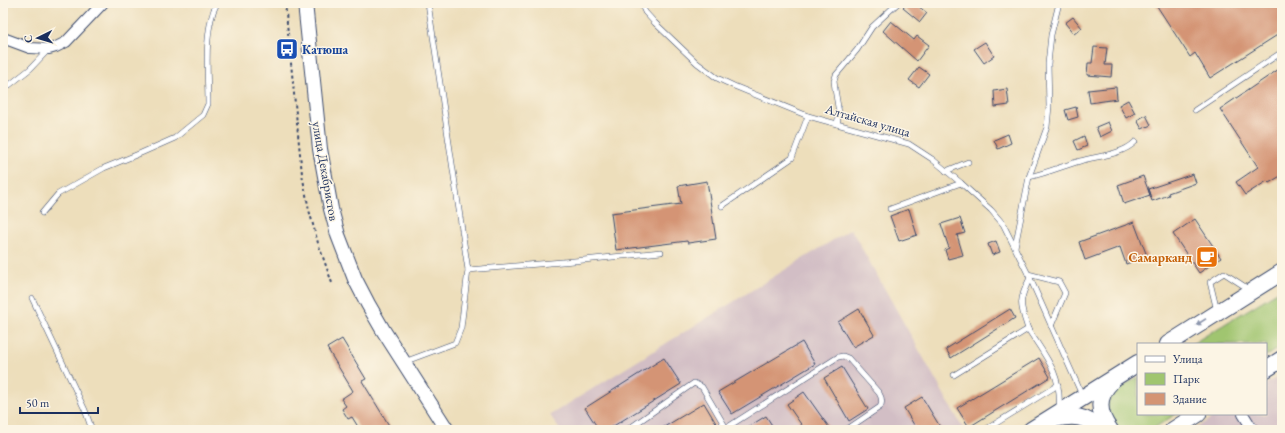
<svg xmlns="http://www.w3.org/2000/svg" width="1285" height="433" font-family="'EB Garamond',serif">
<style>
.industrial{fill:#d2bec5}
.green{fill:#a0c56f;stroke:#5e7a66}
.building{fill:#d49474}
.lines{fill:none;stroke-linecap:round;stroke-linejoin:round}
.lane-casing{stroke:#3a496c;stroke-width:6}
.street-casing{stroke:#3a496c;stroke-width:12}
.secondary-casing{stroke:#3a496c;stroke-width:16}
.primary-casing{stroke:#3a496c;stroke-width:18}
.path{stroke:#3a496c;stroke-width:2;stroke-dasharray:3 3;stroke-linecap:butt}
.lane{stroke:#fff;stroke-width:5}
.street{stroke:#fff;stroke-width:10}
.secondary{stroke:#fff;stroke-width:14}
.primary{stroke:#fff;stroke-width:16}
.oneway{fill:#8d97ae}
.labels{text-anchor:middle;stroke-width:3;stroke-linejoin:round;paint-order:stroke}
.transit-label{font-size:13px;font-weight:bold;fill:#164399;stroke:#fcf5e5;text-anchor:start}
.street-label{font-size:13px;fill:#1b2f5e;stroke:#fcf5e5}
.food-label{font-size:13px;font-weight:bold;fill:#c56008;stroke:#fcf5e5;text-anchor:end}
</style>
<rect width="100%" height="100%" fill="#fcf5e5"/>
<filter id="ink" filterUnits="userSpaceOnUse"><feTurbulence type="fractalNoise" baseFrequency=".025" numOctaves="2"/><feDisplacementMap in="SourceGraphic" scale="8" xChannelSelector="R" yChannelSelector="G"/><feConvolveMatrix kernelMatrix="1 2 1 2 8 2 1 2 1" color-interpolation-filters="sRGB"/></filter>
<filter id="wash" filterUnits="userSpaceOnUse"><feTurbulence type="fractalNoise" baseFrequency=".012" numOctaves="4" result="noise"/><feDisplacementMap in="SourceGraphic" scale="16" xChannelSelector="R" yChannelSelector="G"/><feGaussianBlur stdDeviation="0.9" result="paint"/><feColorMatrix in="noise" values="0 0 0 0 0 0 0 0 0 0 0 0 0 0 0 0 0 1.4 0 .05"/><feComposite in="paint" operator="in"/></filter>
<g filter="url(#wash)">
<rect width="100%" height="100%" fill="#eddebb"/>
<g class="industrial">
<polygon points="851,229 964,430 560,430 550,415"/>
<polygon points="1282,374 1282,430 1193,430 1218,414 1266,414 1266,384"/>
</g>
<g class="green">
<polygon points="1282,289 1282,346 1266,356 1266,344 1192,344"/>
<path d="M1138,377V414H1176L1151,430H1121C1095,401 1112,393 1138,377Z"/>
<polygon points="1073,425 1085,427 1089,430 1053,430 1057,427"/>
</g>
<g id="blocks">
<g class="building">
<polygon points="908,3 914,3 927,13 920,22 903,8"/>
<polygon points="1155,3 1282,3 1282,32 1210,78 1195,53 1190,57"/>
<polygon points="1073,17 1082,28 1074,34 1065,23"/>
<polygon points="891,21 914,40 917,36 929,45 917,61 883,31"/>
<polygon points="985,42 994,56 984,63 974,49"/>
<polygon points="1094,47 1107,48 1105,65 1112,65 1111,77 1087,75 1088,63 1092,63"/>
<polygon points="919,67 929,74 919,87 909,80"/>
<polygon points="1282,67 1282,175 1269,183 1267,181 1245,195 1236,182 1258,167 1220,109"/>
<polygon points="1116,87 1117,99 1090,103 1088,90"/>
<polygon points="1007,89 1009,105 995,107 994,91"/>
<polygon points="1128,100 1135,113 1126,118 1119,105"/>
<polygon points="1076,107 1078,117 1068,120 1065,110"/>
<polygon points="1146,115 1151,125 1142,129 1137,120"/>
<polygon points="1108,122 1112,131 1100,137 1096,127"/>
<polygon points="1008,134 1011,143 998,149 994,140"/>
<polygon points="1084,136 1087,146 1078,150 1074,141"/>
<polygon points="1193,174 1196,183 1168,193 1169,195 1152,201 1148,189"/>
<polygon points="1143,176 1150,195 1124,204 1118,185"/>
<polygon points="707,181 716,239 688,243 687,241 616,250 611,213 681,204 678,186"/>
<polygon points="909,209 917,235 899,241 890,216"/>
<polygon points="960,218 965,233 957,235 963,255 948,259 945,250 949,248 941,224"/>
<polygon points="1195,219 1221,258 1199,273 1173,234"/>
<polygon points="1134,222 1147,256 1126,264 1120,247 1085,260 1079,242"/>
<polygon points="996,241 1000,252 992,255 988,244"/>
<polygon points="859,309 874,335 853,347 838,322"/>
<polygon points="1010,309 1015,318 951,358 946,349"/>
<polygon points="342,339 366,379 362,381 390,427 385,430 360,430 352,417 348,419 342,409 346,406 341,399 353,391 327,348"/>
<polygon points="802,342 815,364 732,414 718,392"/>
<polygon points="664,358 681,384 607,430 599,430 585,408"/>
<polygon points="1039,358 1050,377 969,427 957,408"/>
<polygon points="842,367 868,409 849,421 824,378"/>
<polygon points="804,392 831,430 805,430 787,404"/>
<polygon points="922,397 942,430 917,430 904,408"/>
<polygon points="704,403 717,425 708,430 659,430"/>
<polygon points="766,416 775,430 743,430"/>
</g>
</g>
</g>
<g filter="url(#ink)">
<use href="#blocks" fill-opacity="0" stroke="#3a496c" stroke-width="1"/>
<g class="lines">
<g class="lane-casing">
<g id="lane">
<polyline points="428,3 468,270 574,261 661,252"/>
<polyline points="641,3 645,12 655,23 697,63 717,78 734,86 808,116 909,144 932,159 961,183 991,210 1003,224 1030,278 1082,395"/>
<polyline points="3,90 30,69 48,50"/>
<polyline points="1195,110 1282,52"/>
<polyline points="837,124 839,113 835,89 834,81 836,75 857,50 872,27 898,3"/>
<polyline points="946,171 968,162"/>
<path d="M1029,177C1047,173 1063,166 1080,161C1097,156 1122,155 1135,142"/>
<polyline points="722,206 792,158 808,116"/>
<polyline points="890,209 961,183"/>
<path d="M42,213L58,194L104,168L141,153L175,138L203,115L208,104C208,75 203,29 217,3"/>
<polyline points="1015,247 1029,177 1047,127 1049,106 1048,64 1051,35 1059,3"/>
<polyline points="1028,274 1059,282 1065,293 1051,326"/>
<polyline points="32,298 85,410 92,430"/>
<polyline points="1217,311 1210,282 1224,273 1250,290"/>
<path d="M1028,329C1020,305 1018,301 1030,278"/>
<polyline points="404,362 455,343 461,328 468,270"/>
<path d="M954,375L1028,329C1045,356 1062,374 1059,408"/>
<polyline points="627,430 694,383 702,387 726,428"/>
<path d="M723,430L838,357L843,356L848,358L879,393C882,398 883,402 880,407L846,430"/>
<polyline points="985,430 1058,385"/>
</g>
</g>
<g class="street-casing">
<g id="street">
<polyline points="3,38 30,48 49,49 56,47 66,42 103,3"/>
<polyline points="1243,414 1253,430"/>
</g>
</g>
<g class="secondary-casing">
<polyline id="secondary" points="305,3 320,149 331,209 338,235 355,279 368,304 383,330 447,430"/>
</g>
<g class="primary-casing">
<g id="primary">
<polyline points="1168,344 1282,272"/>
<polyline points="1266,369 1282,359"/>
<path d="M1054,419C1073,415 1086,415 1100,430"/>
<polyline points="1031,430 1138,363"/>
<path d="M1110,430C1098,414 1096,397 1111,382"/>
<polyline points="1173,430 1198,414"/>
</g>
</g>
<polyline class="path" points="285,3 302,174 309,210 318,243 332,283"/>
<use href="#lane" class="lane"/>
<use href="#street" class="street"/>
<use href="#secondary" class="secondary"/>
<use href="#primary" class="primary"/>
</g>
<defs><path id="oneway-solid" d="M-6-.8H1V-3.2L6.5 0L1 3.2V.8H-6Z"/></defs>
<use class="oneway" href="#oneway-solid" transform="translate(1201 322) rotate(147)"/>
</g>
<defs>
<g id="bus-square" transform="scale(1.15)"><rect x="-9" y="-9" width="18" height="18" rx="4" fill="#1a4fb4" stroke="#fcf5e5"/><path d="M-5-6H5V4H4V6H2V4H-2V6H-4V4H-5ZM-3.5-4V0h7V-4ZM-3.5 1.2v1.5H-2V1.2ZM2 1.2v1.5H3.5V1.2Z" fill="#fff"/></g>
<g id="cafe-square" transform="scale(1.15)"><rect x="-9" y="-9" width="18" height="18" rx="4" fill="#e8710a" stroke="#fcf5e5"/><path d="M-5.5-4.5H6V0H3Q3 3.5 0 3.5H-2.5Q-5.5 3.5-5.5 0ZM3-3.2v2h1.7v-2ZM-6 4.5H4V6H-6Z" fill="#fff"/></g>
</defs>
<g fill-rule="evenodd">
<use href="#bus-square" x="287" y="49"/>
<use href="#cafe-square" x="1207" y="257"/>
</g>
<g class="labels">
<g class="transit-label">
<text x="302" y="54">Катюша</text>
</g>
<g class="street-label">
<text transform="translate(868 120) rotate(16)" y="5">Алтайская улица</text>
<text transform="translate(326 171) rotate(80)" y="5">улица Декабристов</text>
</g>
<g class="food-label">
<text x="1192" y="262">Самарканд</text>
</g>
</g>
<rect width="1285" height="433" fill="none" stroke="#fcf5e5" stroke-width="16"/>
<rect x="1137" y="343" width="130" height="72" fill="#fcf5e5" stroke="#a2a6af"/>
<rect x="1145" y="356" width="20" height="6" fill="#ffffff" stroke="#a2a6af"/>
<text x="1173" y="363" font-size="12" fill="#1b2f5e">Улица</text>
<rect x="1145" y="373" width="20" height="12" fill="#a0c56f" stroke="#a2a6af"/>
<text x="1173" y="383" font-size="12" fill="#1b2f5e">Парк</text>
<rect x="1145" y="393" width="20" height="12" fill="#d49474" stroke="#a2a6af"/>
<text x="1173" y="403" font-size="12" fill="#1b2f5e">Здание</text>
<g transform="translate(38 38) rotate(265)" stroke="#fcf5e5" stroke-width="3" paint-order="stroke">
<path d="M0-3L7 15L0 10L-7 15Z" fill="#1b2f5e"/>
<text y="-6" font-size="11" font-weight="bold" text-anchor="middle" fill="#1b2f5e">С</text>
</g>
<path d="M20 407v6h78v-6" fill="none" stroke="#1b2f5e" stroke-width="2"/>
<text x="26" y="407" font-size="12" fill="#1b2f5e" stroke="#fcf5e5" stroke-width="3" paint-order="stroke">50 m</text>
</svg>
